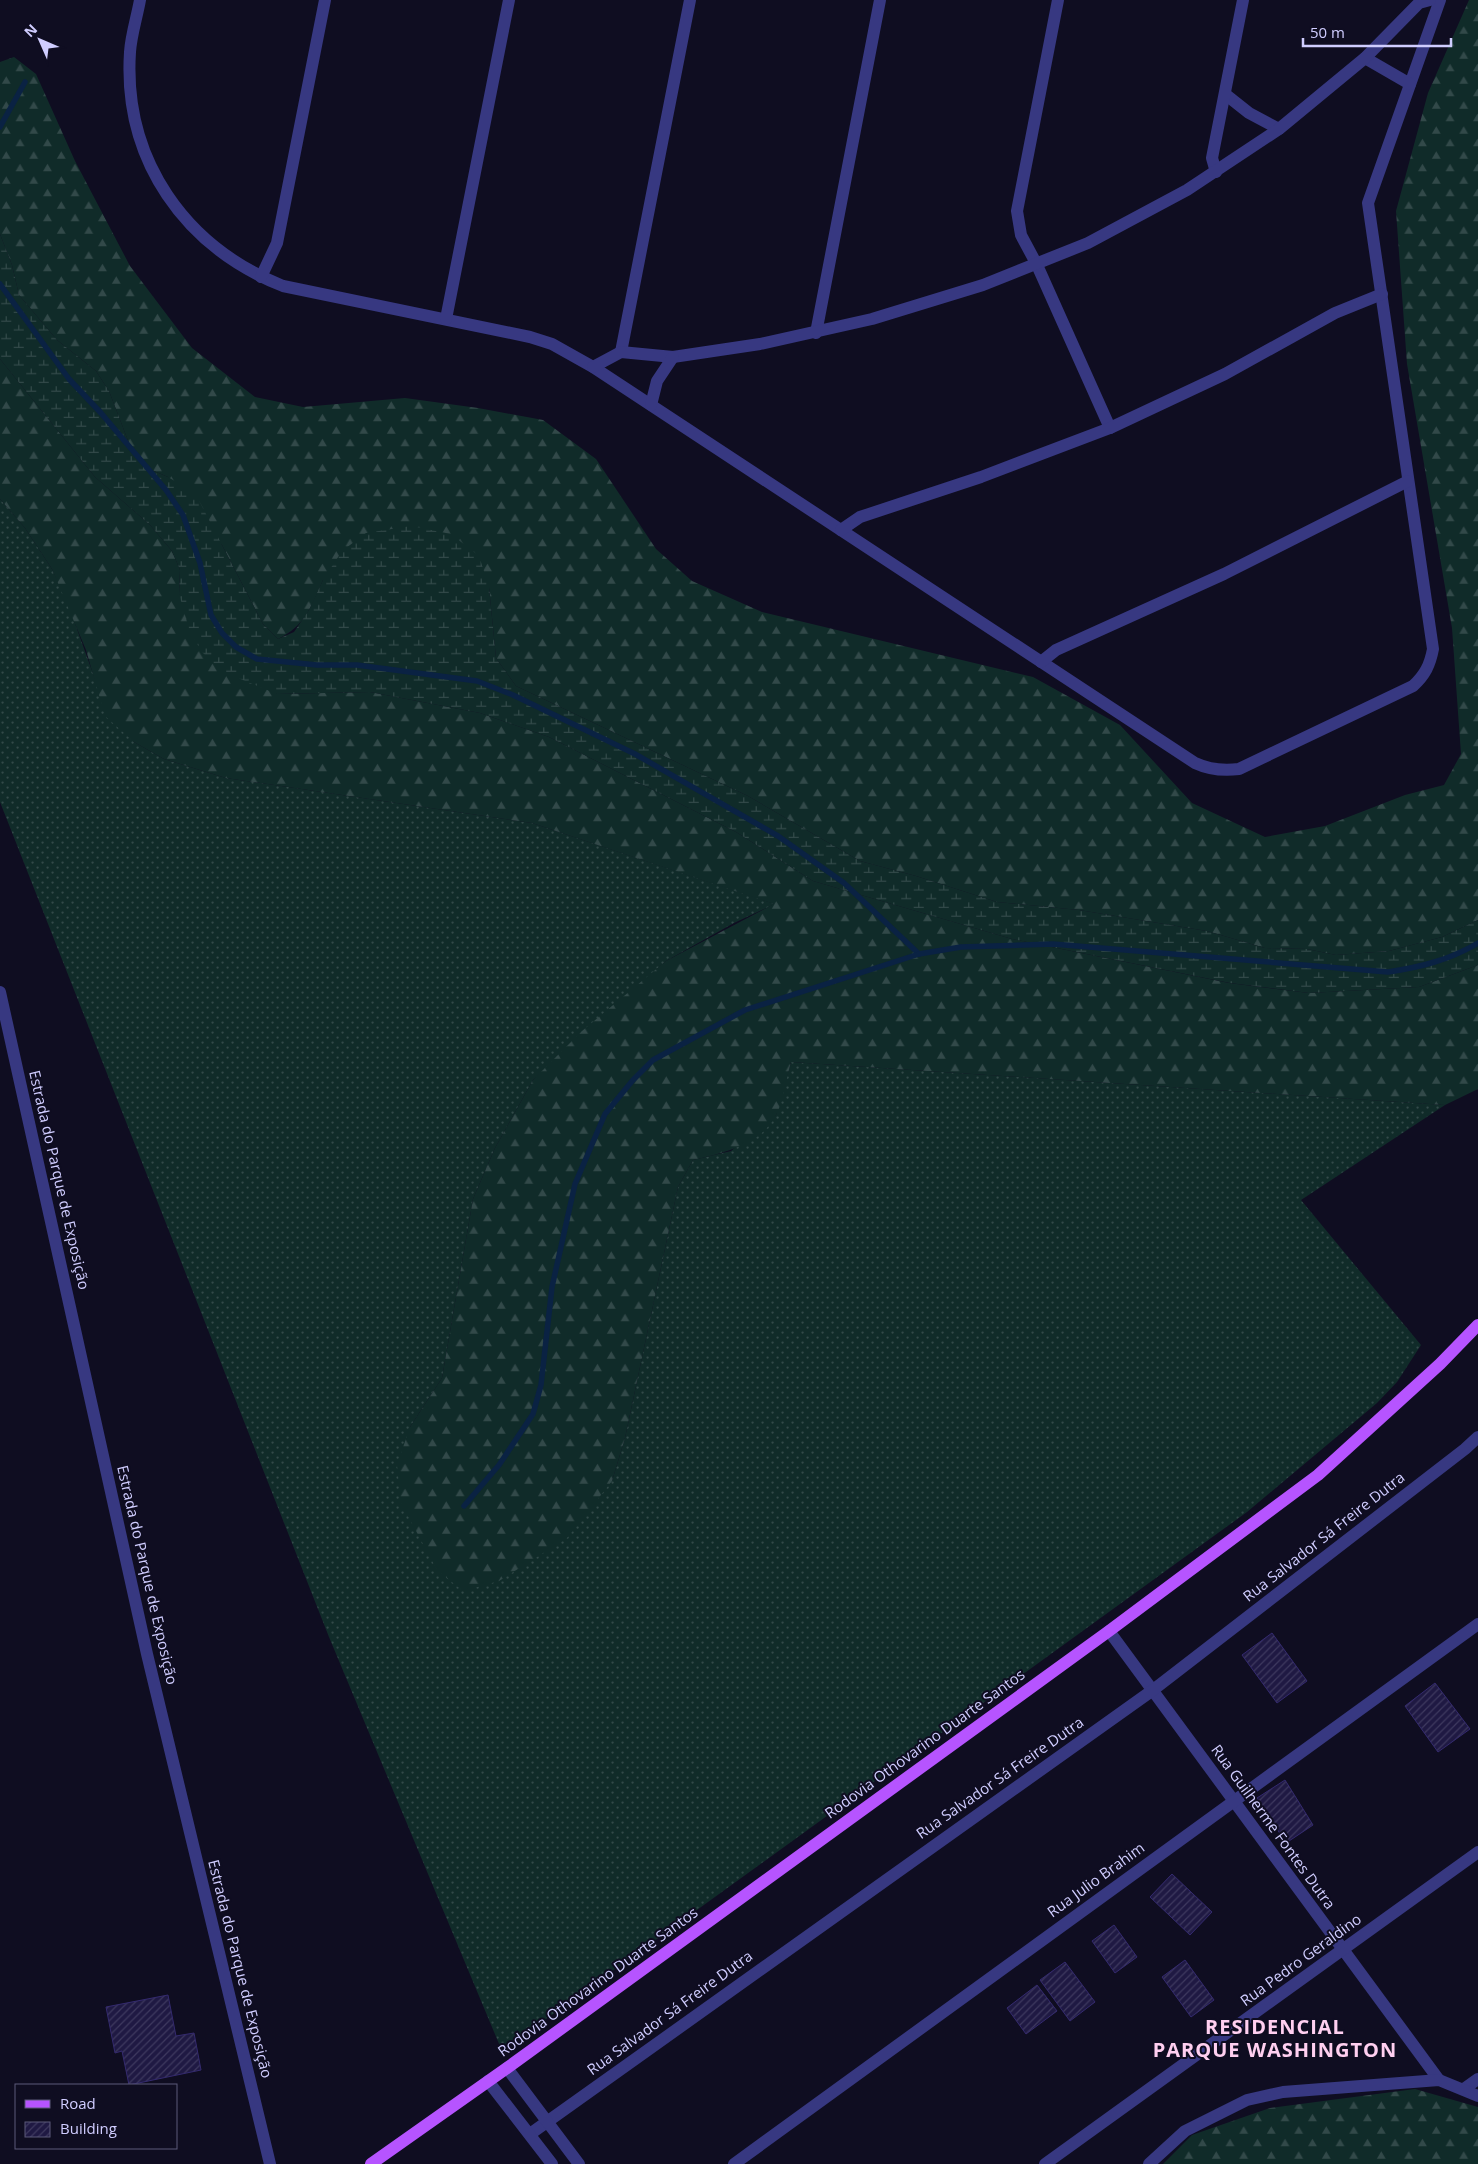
<svg xmlns="http://www.w3.org/2000/svg" width="1478" height="2164" font-family="'Open Sans',sans-serif">
<style>
.grass{fill:url(#grass-dots)}
.forest{fill:url(#forest-firs)}
.wetland{fill:url(#wetland-marsh)}
.lines{fill:none;stroke-linecap:round;stroke-linejoin:round}
.stream{stroke:#0a2243;stroke-width:5.5}
.building{fill:url(#building-hatch);stroke:#342a6f}
.minor{stroke:#373881;stroke-width:12}
.tertiary{stroke:#373881;stroke-width:12}
.primary{stroke:#b654ff;stroke-width:12}
.labels{text-anchor:middle;stroke-width:4;stroke-linejoin:round;paint-order:stroke}
.street-label{font-size:15px;fill:#d0cdff;stroke:#0f0d21}
.district-label{font-size:20px;font-weight:bold;letter-spacing:1px;fill:#ffcff0;stroke:#0f0d21}
</style>
<defs>
<pattern id="grass-dots" width="8" height="8" patternUnits="userSpaceOnUse" patternTransform="scale(1.25)"><rect width="8" height="8" fill="#102b29"/><path d="M2 2h.1M6 6h.1" fill="none" stroke="#324949" stroke-width="1.8" stroke-linecap="round"/></pattern>
<pattern id="forest-firs" width="22" height="20" patternUnits="userSpaceOnUse" patternTransform="scale(1.25)"><rect width="22" height="20" fill="#102b29"/><path d="M5 1l3.5 6h-7zM16 11l3.5 6h-7z" fill="#324949"/></pattern>
<pattern id="wetland-marsh" width="20" height="14" patternUnits="userSpaceOnUse" patternTransform="scale(1.25)"><rect width="20" height="14" fill="#102b29"/><path d="M1 5h8M5 5V1M11 12h8M15 12V8" fill="none" stroke="#324949"/></pattern>
<pattern id="building-hatch" width="6" height="6" patternUnits="userSpaceOnUse" patternTransform="scale(1.25)"><rect width="6" height="6" fill="#1f1943"/><path d="M-1 1l2-2M0 6l6-6M5 7l2-2" fill="none" stroke="#3e395f"/></pattern>
</defs>
<rect width="100%" height="100%" fill="#0f0d21"/>
<polygon class="grass" points="0,499 25,528 52,569 67,601 96,682 134,742 164,759 226,778 532,823 775,904 734,923 666,961 533,1080 495,1148 473,1199 442,1378 410,1427 612,1481 625,1438 678,1187 693,1160 731,1151 776,1115 791,1062 1445,1105 1301,1200 1421,1345 1397,1382 1377,1403 1247,1512 502,2051 329,1637 0,802"/>
<g class="forest">
<path d="M1469,0H1478V920L1442,937L1389,951L1336,955L1307,949L1265,948L1207,931L1079,910L997,902L916,876L860,861L748,796L516,686L496,658L489,587L323,580C311,607 305,626 278,639L263,624L222,545L168,477L147,468L132,451L109,391L96,371L57,340L19,295L12,265L0,234V62L14,57L36,74L75,161L130,266L192,348L255,397L303,407L405,398L478,408L543,420L596,459L656,549L692,581L762,612L1033,677L1120,725L1192,803L1265,837L1325,826L1405,795L1444,785L1461,754L1452,628L1407,364L1396,211L1428,93Z"/>
<path d="M0,359L95,477L150,525L172,551L180,570L179,594L277,694L370,692L480,713L549,737L736,832L813,881L1012,939L1229,983L1309,993L1419,987L1478,965V1089L1445,1105L791,1062C786,1079 784,1100 776,1115C761,1145 722,1153 693,1160L678,1187L625,1438L612,1481L567,1538L499,1581L463,1591L437,1570L401,1503L397,1465L410,1427L442,1378L473,1199L495,1148L533,1080L582,1031L666,961L774,904L532,823L226,778L164,759L134,742L105,716L86,650L52,569L25,528L0,499Z"/>
<polygon points="1415,2089 1478,2107 1478,2164 1163,2164 1192,2135 1270,2108"/>
</g>
<polygon class="wetland" points="0,234 12,265 19,295 57,340 96,371 109,391 132,451 147,468 168,477 195,493 263,624 278,639 294,632 309,610 323,580 342,551 366,533 411,526 451,534 479,556 489,587 496,658 516,686 748,796 860,861 916,876 997,902 1079,910 1207,931 1265,948 1307,949 1336,955 1389,951 1442,937 1478,920 1478,965 1419,987 1309,993 1230,983 1012,939 813,881 736,832 549,737 480,713 370,692 277,694 221,671 201,651 189,629 179,594 180,570 172,551 150,525 95,477 0,359"/>
<g class="lines">
<g class="stream">
<polyline points="0,127 25,82"/>
<polyline points="0,284 69,379 101,413 166,490 183,515 200,563 211,615 222,633 236,647 257,659 317,665 357,665 477,681 513,695 635,754 778,836 844,883 919,954"/>
<path d="M464,1506L499,1465L533,1414L541,1385L552,1287L575,1184L605,1114L633,1080L653,1060L745,1010L919,954L961,947L1053,944L1388,972C1421,967 1449,960 1478,943"/>
</g>
</g>
<g class="building">
<polygon points="1272,1633 1307,1681 1277,1703 1242,1655"/>
<polygon points="1435,1683 1470,1729 1438,1752 1405,1706"/>
<polygon points="1285,1780 1313,1825 1286,1843 1257,1798"/>
<polygon points="1172,1874 1212,1912 1190,1935 1150,1897"/>
<polygon points="1114,1925 1137,1957 1115,1973 1092,1941"/>
<polygon points="1185,1960 1214,2000 1191,2017 1162,1977"/>
<polygon points="1065,1962 1095,2002 1070,2021 1040,1980"/>
<polygon points="1037,1985 1057,2011 1026,2034 1007,2008"/>
<polygon points="168,1995 176,2036 194,2033 201,2070 129,2085 122,2051 115,2053 106,2007"/>
</g>
<g class="lines">
<g class="minor">
<path d="M140,0C137,17 131,35 130,52C123,160 185,247 283,286L530,337L552,344L593,367L1195,763C1210,770 1223,771 1239,769L1413,686C1425,675 1430,665 1433,649L1368,203L1440,0"/>
<polyline points="1058,0 1017,211 1021,235 1037,265 1110,428"/>
<polyline points="1365,58 1410,84"/>
<polyline points="1225,94 1249,113 1279,129"/>
<polyline points="1216,172 1212,158 1243,0"/>
<polyline points="261,277 277,243 325,0"/>
<polyline points="446,319 509,0"/>
<polyline points="816,333 880,0"/>
<polyline points="621,352 690,0"/>
<polyline points="593,367 621,352 673,357 760,344 872,319 983,285 1088,243 1187,190 1279,129 1365,58 1419,3 1430,0"/>
<polyline points="651,405 657,381 673,357"/>
<polyline points="841,530 860,517 981,477 1110,428 1225,374 1335,313 1382,294"/>
<polyline points="1041,662 1056,650 1224,574 1408,481"/>
<polyline points="0,992 147,1654 270,2164"/>
<polyline points="1109,1631 1439,2080"/>
<polyline points="1464,2089 1478,2079"/>
<polyline points="530,2134 1153,1690 1465,1449 1478,1437"/>
<polyline points="734,2164 1478,1624"/>
<polyline points="1045,2164 1478,1852"/>
<polyline points="1149,2164 1185,2131 1247,2100 1283,2092 1439,2080 1478,2096"/>
</g>
<g class="tertiary">
<polyline points="507,2068 579,2164"/>
<polyline points="488,2081 552,2164"/>
</g>
<polyline class="primary" points="371,2164 507,2068 1109,1631 1318,1475 1440,1364 1478,1325"/>
</g>
<g class="labels">
<g class="street-label">
<text transform="translate(59 1180) rotate(77)" y="5">Estrada do Parque de Exposição</text>
<text transform="translate(1324 1537) rotate(-38)" y="5">Rua Salvador Sá Freire Dutra</text>
<text transform="translate(147 1575) rotate(77)" y="5">Estrada do Parque de Exposição</text>
<text transform="translate(925 1744) rotate(-36)" y="5">Rodovia Othovarino Duarte Santos</text>
<text transform="translate(1000 1778) rotate(-35)" y="5">Rua Salvador Sá Freire Dutra</text>
<text transform="translate(1273 1827) rotate(54)" y="5">Rua Guilherme Fontes Dutra</text>
<text transform="translate(1096 1880) rotate(-36)" y="5">Rua Julio Brahim</text>
<text transform="translate(1301 1960) rotate(-36)" y="5">Rua Pedro Geraldino</text>
<text transform="translate(240 1969) rotate(76)" y="5">Estrada do Parque de Exposição</text>
<text transform="translate(598 1982) rotate(-36)" y="5">Rodovia Othovarino Duarte Santos</text>
<text transform="translate(670 2013) rotate(-36)" y="5">Rua Salvador Sá Freire Dutra</text>
</g>
<g class="district-label">
<text x="1275" y="2034">RESIDENCIAL<tspan x="1275" dy="23">PARQUE WASHINGTON</tspan></text>
</g>
</g>
<rect x="15" y="2084" width="162" height="65" fill="#0f0d21" stroke="#5c5a7a"/>
<rect x="25" y="2100" width="25" height="8" fill="#b654ff" stroke="#5c5a7a"/>
<text x="60" y="2109" font-size="15" fill="#d0cdff">Road</text>
<rect x="25" y="2122" width="25" height="15" fill="url(#building-hatch)" stroke="#5c5a7a"/>
<text x="60" y="2134" font-size="15" fill="#d0cdff">Building</text>
<g transform="translate(40 40) rotate(315)" stroke="#0f0d21" stroke-width="4" paint-order="stroke">
<path d="M0-4L9 19L0 12L-9 19Z" fill="#d0cdff"/>
<text y="-8" font-size="14" font-weight="bold" text-anchor="middle" fill="#d0cdff">N</text>
</g>
<path d="M1303 38v8h148v-8" fill="none" stroke="#d0cdff" stroke-width="2.5"/>
<text x="1310" y="38" font-size="15" fill="#d0cdff" stroke="#0f0d21" stroke-width="4" paint-order="stroke">50 m</text>
</svg>
